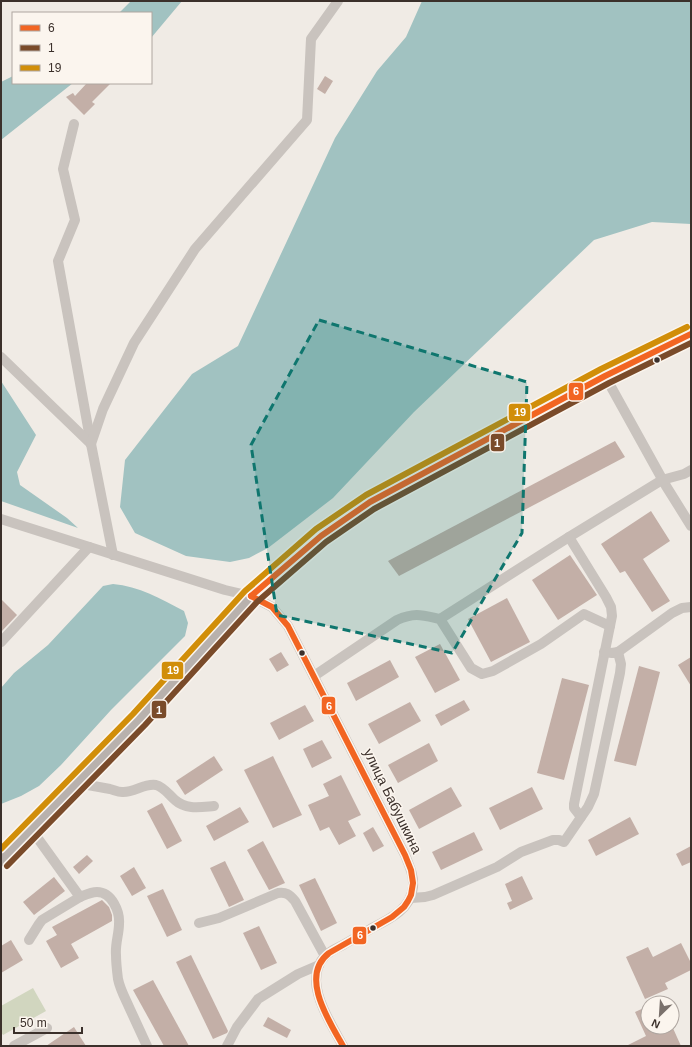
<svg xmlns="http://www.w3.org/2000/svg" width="692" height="1047" font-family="Arial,sans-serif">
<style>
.green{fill:#d1d6bf}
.water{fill:#a1c2c1}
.building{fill:#c3afa7}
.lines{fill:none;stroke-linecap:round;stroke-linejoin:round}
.minor{stroke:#c9c3be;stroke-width:10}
.major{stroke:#b8b1ad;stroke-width:13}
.bus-1-casing{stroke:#fbf5ee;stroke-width:9}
.bus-2-casing{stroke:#fbf5ee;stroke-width:9}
.bus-3-casing{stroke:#fbf5ee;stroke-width:9}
.bus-1{stroke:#f26522;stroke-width:6}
.bus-2{stroke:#7a4b2a;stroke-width:6}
.bus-3{stroke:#d18e09;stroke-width:6}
.marked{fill:#0f766e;fill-opacity:0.2;stroke:#0f766e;stroke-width:3;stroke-dasharray:8 5;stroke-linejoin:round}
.bus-dot{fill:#3b302b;stroke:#fbf5ee;stroke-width:1.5}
.labels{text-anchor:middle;stroke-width:3;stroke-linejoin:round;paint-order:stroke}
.street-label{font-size:14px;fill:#3b302b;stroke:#fbf5ee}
.line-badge{stroke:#fbf5ee;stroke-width:1.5}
.badge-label{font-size:11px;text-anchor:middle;font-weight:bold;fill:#fff}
</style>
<rect width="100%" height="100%" fill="#f0ebe5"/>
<polygon class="green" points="33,988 46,1011 3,1035 1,1032 1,1006"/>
<g class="water">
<polygon points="131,1 182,1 151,38 151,13 119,13"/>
<polygon points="422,1 691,1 691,224 652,222 594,240 414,412 333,498 268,548 249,558 230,562 186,556 135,533 120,507 125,460 192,374 238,346 335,138 377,71 406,37"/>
<polygon points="13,76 13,83 73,83 1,140 1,82"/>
<polygon points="1,381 36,435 17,472 20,485 67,518 78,528 1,501"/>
<path d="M113,584C139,586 161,599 184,611L188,623L185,636L111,710L61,765L39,786L21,796L1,804V688L14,673L48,645L103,586Z"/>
</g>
<g class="building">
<polygon points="325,76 333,81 325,94 317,89"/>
<polygon points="87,83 111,83 92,102 95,104 84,115 66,97 73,93 75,96"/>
<polygon points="615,441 625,457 399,576 388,561"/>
<polygon points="651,511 670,541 643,559 670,601 652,612 625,571 620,573 601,544"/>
<polygon points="570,555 597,595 558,620 532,580"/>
<polygon points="507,598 530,642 491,662 468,619"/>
<polygon points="1,599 17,615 1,632"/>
<polygon points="440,644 460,680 435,693 415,657"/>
<polygon points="281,652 289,665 277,672 269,659"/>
<polygon points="691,657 691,686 678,665"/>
<polygon points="390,660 399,677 356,701 347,683"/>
<polygon points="639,666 660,672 636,766 614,761"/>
<polygon points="562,678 589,685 564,780 537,773"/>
<polygon points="464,700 470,710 441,726 435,715"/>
<polygon points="410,702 421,721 379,744 368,724"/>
<polygon points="305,705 314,721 279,740 270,723"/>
<polygon points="322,740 332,758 312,768 303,749"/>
<polygon points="429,743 438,761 398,783 388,765"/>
<polygon points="214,756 223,770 185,795 176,781"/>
<polygon points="273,756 302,815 273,828 244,770"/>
<polygon points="341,775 361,815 348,821 356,836 339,845 329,827 320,831 308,805 329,796 323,784"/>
<polygon points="451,787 462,806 419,829 409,810"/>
<polygon points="532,787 543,809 500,830 489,808"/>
<polygon points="162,803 182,841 167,849 147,811"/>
<polygon points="240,807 249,822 214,841 206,826"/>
<polygon points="630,817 639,834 596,856 588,840"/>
<polygon points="373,827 384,846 373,852 363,833"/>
<polygon points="474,832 483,850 441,870 432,852"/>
<polygon points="263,841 285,883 269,890 247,850"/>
<polygon points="691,846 691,862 682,866 676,854"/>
<polygon points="87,855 93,861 79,874 73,867"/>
<polygon points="225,861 244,900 229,907 210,868"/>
<polygon points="134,867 146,888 132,896 120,876"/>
<polygon points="522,876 533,899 510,910 507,903 512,901 505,884"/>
<polygon points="54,877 65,891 34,915 23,902"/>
<polygon points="315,878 337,923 321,931 299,885"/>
<polygon points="163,889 182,930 167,937 147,896"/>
<polygon points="102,900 109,907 112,915 112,921 71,944 79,958 61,968 46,941 57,935 52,927"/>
<polygon points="259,926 277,963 261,970 243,933"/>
<polygon points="11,940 23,960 1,973 1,946"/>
<polygon points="681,943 691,963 691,970 665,983 668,989 645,999 626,957 648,947 653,957"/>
<polygon points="191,955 228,1031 227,1033 213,1039 176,962"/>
<polygon points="153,980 189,1046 164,1046 133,990"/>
<polygon points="648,1006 648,1027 657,1027 659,1031 667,1027 672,1027 672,1026 681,1046 626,1046 646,1036 635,1012"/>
<polygon points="268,1017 291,1030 287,1038 263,1026"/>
<polygon points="74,1027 86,1046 46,1046"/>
</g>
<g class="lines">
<g class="minor">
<polyline points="74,124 63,169 75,220 58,261 91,444 113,555"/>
<polyline points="1,357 91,444"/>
<polyline points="605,376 666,486 691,526"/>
<polyline points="91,444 103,409 134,343 195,249 307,120 311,39 338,1"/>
<path d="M1,519L225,590L251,596L272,607L288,626L405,855C409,865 414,875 413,887C411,909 390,919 372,928C362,934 353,939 343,945C337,948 330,951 325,956C318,963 316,972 316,981C317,1003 333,1027 343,1046"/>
<polyline points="569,537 606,597 611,607 612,616 574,804 574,808 581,817"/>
<polyline points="440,619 569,537 662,480 684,474 691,470"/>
<polyline points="1,642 89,547"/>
<polyline points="618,652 672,613 682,608 691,607"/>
<path d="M314,676L397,620C415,612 422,615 440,619L471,668L482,674L493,671L541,644L584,614L610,626"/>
<path d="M77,783C88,785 99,787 110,789C114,790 118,792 122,792C134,793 144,783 156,785C164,787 169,795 175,800C186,810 201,807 214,806"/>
<path d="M31,829L80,897C85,895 91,892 97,892C112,892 120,912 119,924C119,934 115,944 116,955C116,962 117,971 118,979C120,989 125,998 129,1007C135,1020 141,1033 147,1046"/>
<polyline points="411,898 425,897 433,895 497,867 521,852 553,840 559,840 564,842 588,807 594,794 620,673 621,664 618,652 612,653 604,652"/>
<path d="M199,923L219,918L278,893C286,892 289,894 295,901L325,956"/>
<polyline points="29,940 39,924 42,920 80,897"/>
<polyline points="14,1046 47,1028"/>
<polyline points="227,1046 237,1027 258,999 298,974 319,965"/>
</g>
<polyline class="major" points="1,860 139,719 251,596 321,536 370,502 605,376 691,334"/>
<g class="bus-1-casing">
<g id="bus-1">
<path d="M251,596L272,607L288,626L405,855L411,870L413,883L411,895L408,901L404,907L392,917L329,953C299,976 329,1021 343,1046"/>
<polyline points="251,596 321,536 370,502 605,376 691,334"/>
</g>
</g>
<g class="bus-2-casing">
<polyline id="bus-2" points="7,866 145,725 257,602 326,542 374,509 609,383 691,343"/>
</g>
<g class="bus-3-casing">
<polyline id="bus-3" points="1,849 133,714 245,591 316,529 366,495 601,369 687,327"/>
</g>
<use href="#bus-1" class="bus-1"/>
<use href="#bus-2" class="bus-2"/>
<use href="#bus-3" class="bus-3"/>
</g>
<path class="marked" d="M319,320L527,382L522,533L452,653L277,615L251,445Z"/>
<g class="bus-dot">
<circle cx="657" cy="360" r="3.5"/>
<circle cx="302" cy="653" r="3.5"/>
<circle cx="373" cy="928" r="3.5"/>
</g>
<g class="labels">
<g class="street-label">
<text transform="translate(393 801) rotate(64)" y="5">улица Бабушкина</text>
</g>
</g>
<g class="line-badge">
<rect x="568" y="382" width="16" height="19" rx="4" fill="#f26522"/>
<rect x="508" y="403" width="23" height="19" rx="4" fill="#d18e09"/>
<rect x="490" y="433" width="15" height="19" rx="4" fill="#7a4b2a"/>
<rect x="161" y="661" width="23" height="19" rx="4" fill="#d18e09"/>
<rect x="321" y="696" width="15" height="19" rx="4" fill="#f26522"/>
<rect x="151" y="700" width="16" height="19" rx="4" fill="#7a4b2a"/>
<rect x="352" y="926" width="15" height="19" rx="4" fill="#f26522"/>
</g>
<g class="badge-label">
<text x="576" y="395">6</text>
<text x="520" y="416">19</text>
<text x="497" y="447">1</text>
<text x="173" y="674">19</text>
<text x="329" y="710">6</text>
<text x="159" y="714">1</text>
<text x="360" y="939">6</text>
</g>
<rect width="692" height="1047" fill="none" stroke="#3b302b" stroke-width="4"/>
<rect x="12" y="12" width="140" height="72" fill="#fbf5ee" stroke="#aea6a0"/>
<rect x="20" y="25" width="20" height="6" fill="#f26522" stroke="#aea6a0"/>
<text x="48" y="32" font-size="12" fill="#3b302b">6</text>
<rect x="20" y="45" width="20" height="6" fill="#7a4b2a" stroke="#aea6a0"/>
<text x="48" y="52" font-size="12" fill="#3b302b">1</text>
<rect x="20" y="65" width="20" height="6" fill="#d18e09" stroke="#aea6a0"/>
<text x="48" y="72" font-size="12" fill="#3b302b">19</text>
<g transform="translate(660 1015) rotate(205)"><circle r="19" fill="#fbf5ee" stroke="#aea6a0"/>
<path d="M0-3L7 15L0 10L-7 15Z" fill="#7a716c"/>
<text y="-6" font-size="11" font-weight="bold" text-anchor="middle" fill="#3b302b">N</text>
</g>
<path d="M14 1027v6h68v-6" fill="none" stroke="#3b302b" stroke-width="2"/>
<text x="20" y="1027" font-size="12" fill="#3b302b" stroke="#fbf5ee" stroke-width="3" paint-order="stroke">50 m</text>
</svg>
